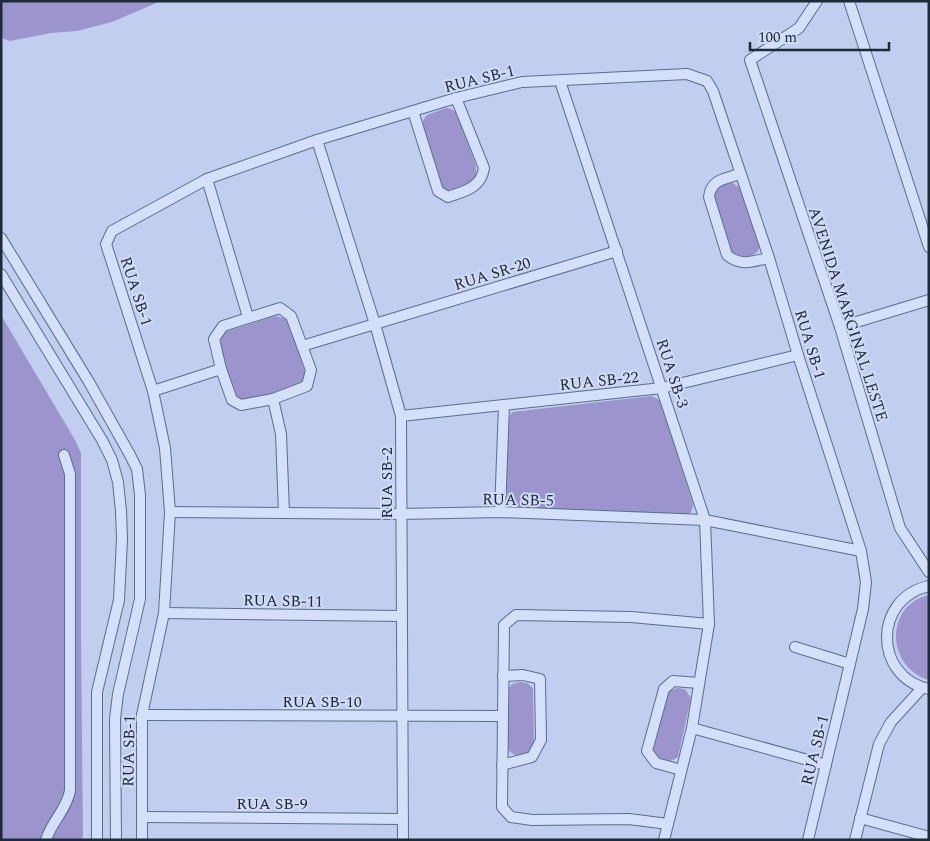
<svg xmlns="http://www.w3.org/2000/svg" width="930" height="841" font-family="Spectral,serif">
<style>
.green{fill:#9c95cd}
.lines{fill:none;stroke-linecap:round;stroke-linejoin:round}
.minor-casing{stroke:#586e89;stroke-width:12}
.minor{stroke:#d4dffa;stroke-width:10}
.labels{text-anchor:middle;stroke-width:4;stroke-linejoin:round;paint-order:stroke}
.street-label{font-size:16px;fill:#1d2a38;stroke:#d1dbf6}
</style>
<rect width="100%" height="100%" fill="#c1ceef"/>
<g class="green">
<polygon points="1,1 161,1 112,22 77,31 51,33 10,41 1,38"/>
<polygon points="446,108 451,109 456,112 476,166 476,177 471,184 449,191 442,188 422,122 427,115"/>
<path d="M731,182L742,189L760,245C758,259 741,258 731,252L712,191L717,184Z"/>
<polygon points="1,315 75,440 81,453 81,640 83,837 80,840 1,840"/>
<polygon points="275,316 284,318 290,323 305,372 303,380 298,386 246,401 239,398 234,394 220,347 221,339 225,332"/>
<path d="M652,396L661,401L693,504C693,509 691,513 687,516L510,509L506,503L508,419L512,412Z"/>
<path d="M929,595V680C886,668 884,605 929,595Z"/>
<path d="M520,682L527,683L533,688L534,745L528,754C519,757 513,756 508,749L507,691L512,684Z"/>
<path d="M677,688L685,689L691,698L678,757C668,765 657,761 653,749L669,691Z"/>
</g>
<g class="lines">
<g class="minor-casing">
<g id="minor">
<polyline points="817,1 799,28 750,60 840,327 900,528 929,572"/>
<polyline points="849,1 929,247"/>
<polyline points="560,81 705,520 709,624 692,728 664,840"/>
<path d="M413,111L438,191L448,197C465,191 481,188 484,168L456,98"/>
<polyline points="317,140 375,324 401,416 403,840"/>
<path d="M740,174C725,179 711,179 709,197L727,255C741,267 753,261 769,258"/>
<polyline points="207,179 248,317"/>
<polyline points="1,238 89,382 130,455 137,469 140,495 140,599 118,694 115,719 116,840"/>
<polyline points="1,274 102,440 112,460 118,482 121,511 122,539 119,600 97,692 97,840"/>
<polygon points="280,308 291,316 311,370 307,386 273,399 241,405 232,400 221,369 214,339 223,326"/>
<polyline points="840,327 929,300"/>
<polyline points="302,346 617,251"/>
<polyline points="153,391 221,369"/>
<polyline points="273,399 281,434 284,513"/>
<polyline points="401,416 662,388 798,355"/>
<polyline points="170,512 401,514 500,512 705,520 861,551"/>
<polyline points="500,512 504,405"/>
<path d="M929,586C873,598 873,677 929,689"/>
<polyline points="164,613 401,616"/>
<polyline points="795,647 850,664"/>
<polyline points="142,715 502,716"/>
<polyline points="692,728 826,765"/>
<polyline points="502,765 532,757 541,740 540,679 523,675 503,676"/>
<polyline points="681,770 656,763 647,751 664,689 673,681 699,683"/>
<polyline points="142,817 403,819"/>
<polyline points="860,818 929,837"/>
<polyline points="668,824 629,819 532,820 511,817 502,807 504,625 516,615 631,617 709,624"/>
<path d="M46,840C51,822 66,811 70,791V474L64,455"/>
<polyline points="142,840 142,715 164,613 170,512 165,448 153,391 106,244 112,231 207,179 317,140 456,98 522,82 687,74 707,81 713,91 769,258 798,355 861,551 866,582 863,609 808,840"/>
<polyline points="855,840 879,744 891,722 922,688"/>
</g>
</g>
<use href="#minor" class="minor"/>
</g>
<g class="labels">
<g class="street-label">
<text transform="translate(479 78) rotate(-14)" y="6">RUA SB-1</text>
<text transform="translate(492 273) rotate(-17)" y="6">RUA SR-20</text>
<text transform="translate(137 291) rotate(72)" y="6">RUA SB-1</text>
<text transform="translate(849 314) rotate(72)" y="6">AVENIDA MARGINAL LESTE</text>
<text transform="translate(811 344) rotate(73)" y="6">RUA SB-1</text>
<text transform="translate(673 373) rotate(72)" y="6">RUA SB-3</text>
<text transform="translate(599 380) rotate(-6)" y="6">RUA SB-22</text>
<text transform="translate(386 483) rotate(-90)" y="6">RUA SB-2</text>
<text transform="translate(518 499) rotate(1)" y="6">RUA SB-5</text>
<text transform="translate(283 600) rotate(1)" y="6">RUA SB-11</text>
<text x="322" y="707">RUA SB-10</text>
<text transform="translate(814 750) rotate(-76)" y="6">RUA SB-1</text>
<text transform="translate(128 751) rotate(-89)" y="6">RUA SB-1</text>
<text x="272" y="809">RUA SB-9</text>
</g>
</g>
<rect width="930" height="841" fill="none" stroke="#1d2a38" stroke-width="5"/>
<path d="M750 42v8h139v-8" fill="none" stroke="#1d2a38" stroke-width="2.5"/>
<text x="758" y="42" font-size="15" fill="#1d2a38" stroke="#d1dbf6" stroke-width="4" paint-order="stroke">100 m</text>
</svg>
